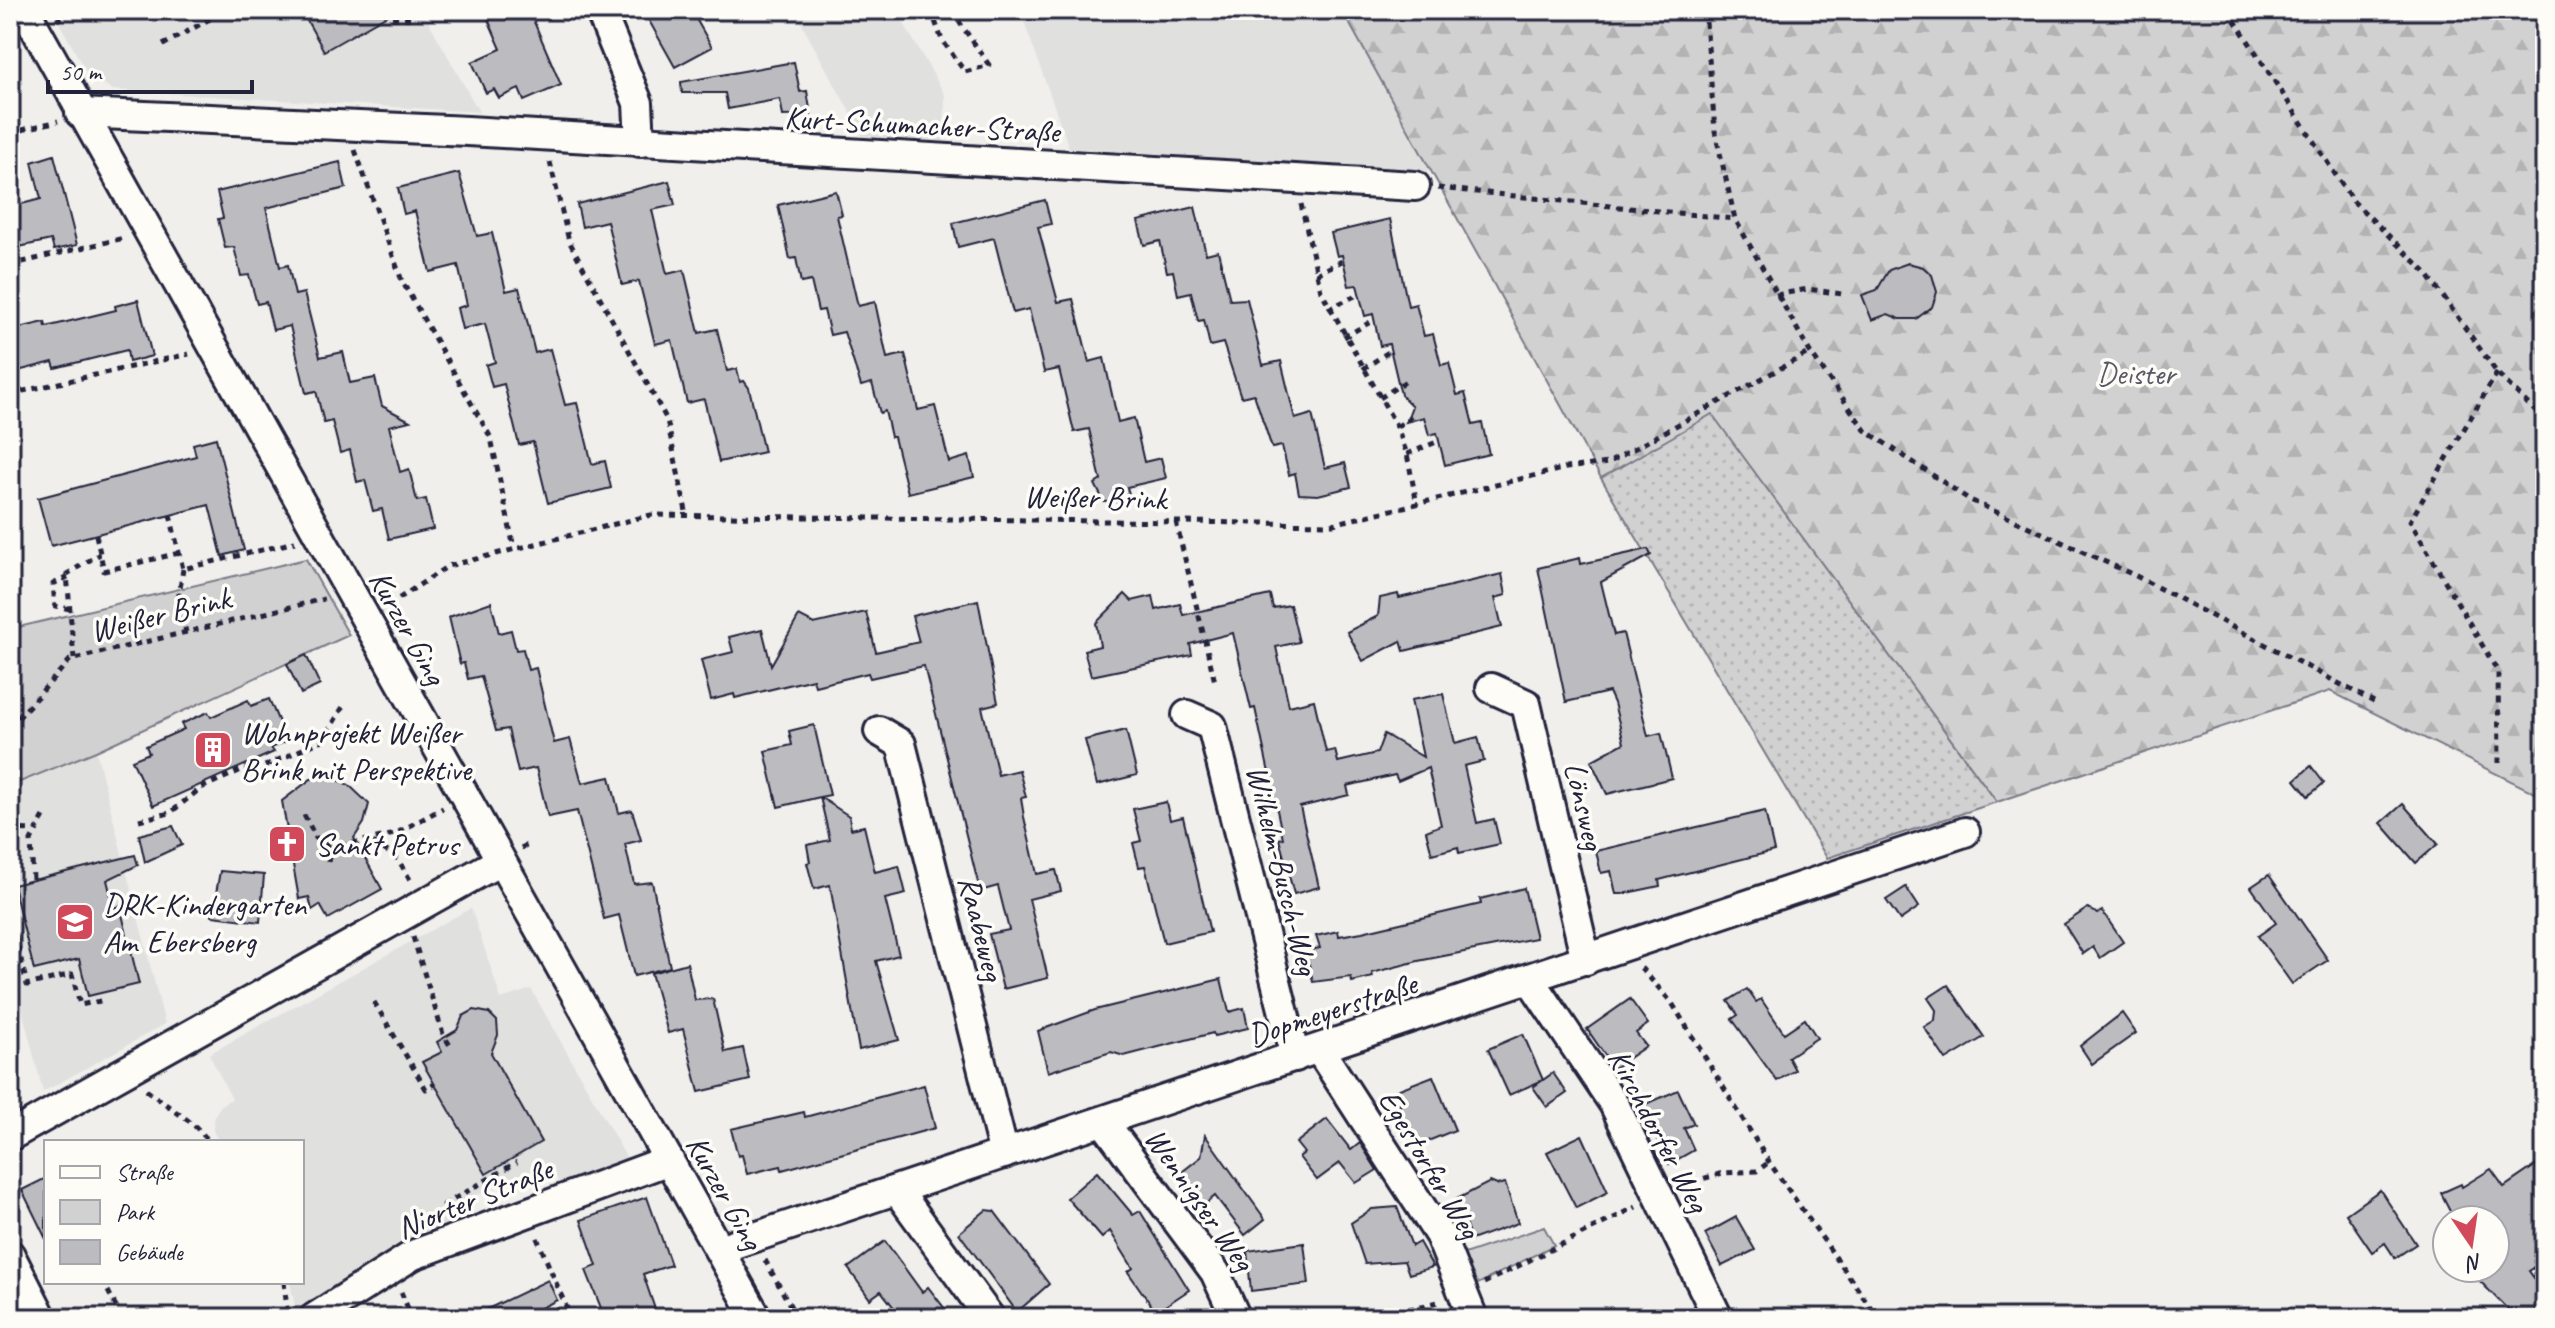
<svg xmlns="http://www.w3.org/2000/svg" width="2555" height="1328" font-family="Caveat,sans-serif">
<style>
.built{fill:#e0e0df}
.grass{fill:url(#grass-dots);stroke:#7a7a86;stroke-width:2}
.forest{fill:url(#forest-firs);stroke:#7a7a86;stroke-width:2}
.green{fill:#d2d1d1;stroke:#7a7a86;stroke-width:2}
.building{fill:#bcbcc0;stroke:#22223b;stroke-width:2}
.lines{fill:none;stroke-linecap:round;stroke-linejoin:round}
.street-casing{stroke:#22223b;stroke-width:34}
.path{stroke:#22223b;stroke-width:5;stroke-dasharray:6 6;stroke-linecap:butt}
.street{stroke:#fdfcf7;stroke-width:28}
.labels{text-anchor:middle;stroke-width:7;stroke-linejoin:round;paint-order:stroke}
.street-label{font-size:32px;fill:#22223b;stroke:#fdfcf7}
.park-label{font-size:32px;fill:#575768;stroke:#fdfcf7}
.poi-label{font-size:32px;fill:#22223b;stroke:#fdfcf7;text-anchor:start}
</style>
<defs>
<pattern id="grass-dots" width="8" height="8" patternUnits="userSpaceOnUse" patternTransform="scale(2)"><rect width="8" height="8" fill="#d2d1d1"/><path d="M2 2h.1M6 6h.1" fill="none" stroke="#b4b3b4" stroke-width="1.8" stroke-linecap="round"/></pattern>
<pattern id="forest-firs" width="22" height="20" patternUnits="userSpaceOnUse" patternTransform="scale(2)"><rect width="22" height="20" fill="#d2d1d1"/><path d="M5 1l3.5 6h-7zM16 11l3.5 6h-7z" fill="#b4b3b4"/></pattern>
</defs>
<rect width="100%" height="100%" fill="#f0efec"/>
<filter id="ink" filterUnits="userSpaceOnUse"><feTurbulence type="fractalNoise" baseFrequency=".0125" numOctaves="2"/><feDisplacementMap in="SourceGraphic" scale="16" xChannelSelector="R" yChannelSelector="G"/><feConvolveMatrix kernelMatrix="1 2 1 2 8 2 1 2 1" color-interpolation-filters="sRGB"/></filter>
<g filter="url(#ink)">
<g class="built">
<polygon points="52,10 422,10 479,112 113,90 87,73"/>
<polygon points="794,10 896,10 945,95 944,141 863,136"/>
<polygon points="1020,10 1342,10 1432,172 1069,148"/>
<polygon points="96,751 165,1024 43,1092 10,962 10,786"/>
<polygon points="471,908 501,999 531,989 630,1164 568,1186 559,1183 552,1165 455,1204 463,1224 302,1312 295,1306 290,1282 302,1282 302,1142 219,1142 213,1131 214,1116 222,1104 232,1099 209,1054"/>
</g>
<polygon class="grass" points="1712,413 1997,802 1827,858 1601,478"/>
<polygon class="forest" points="1342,10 2545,10 2545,798 2330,691 1997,802 1712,414 1601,478"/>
<g class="green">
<polygon points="306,559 349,635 96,751 10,786 10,629"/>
<polygon points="1544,1227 1554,1245 1478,1284 1461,1255"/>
</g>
<g class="building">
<polygon points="301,10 396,10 324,51"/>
<polygon points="484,10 529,10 561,85 524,101 519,89 499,98 494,89 486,93 472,62 501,49"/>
<polygon points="643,10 691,10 712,47 675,67"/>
<polygon points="794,62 800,92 807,91 811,115 783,116 780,99 728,109 725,93 682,93 681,82"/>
<polygon points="54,155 77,245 54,250 51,240 10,249 10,207 41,199 32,162"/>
<polygon points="340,162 346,188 266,208 280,267 288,265 295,295 304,293 320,357 343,352 350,383 375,378 382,406 410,421 389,426 400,472 409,469 417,501 426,499 433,529 389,539 382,509 373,511 365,480 357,482 350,450 340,453 332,421 324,423 316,391 306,393 290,326 273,330 266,302 257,304 249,275 241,276 234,247 225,248 218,219 223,218 217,192"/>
<polygon points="459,173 477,236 492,233 506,291 519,288 535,353 550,349 565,405 577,403 592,464 605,461 611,488 548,503 533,442 519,445 504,384 492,387 486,365 495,362 485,324 462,329 457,308 467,305 458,265 430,272 415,211 404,214 398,188"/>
<polygon points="669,181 675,205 652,210 667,274 684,270 699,333 717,329 727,371 737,369 740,382 744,381 749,388 764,452 719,462 704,399 687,403 672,340 655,344 639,281 622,285 607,221 582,227 577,204"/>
<polygon points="836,191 842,215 837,216 858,306 875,302 887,358 905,354 918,410 935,406 949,462 969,456 974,477 908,493 894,437 891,437 885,411 880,413 872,383 861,386 844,332 830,335 824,310 818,311 811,281 801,283 796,258 790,259 778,205"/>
<polygon points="1045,200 1051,224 1038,227 1058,302 1073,299 1089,362 1104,358 1118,422 1134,418 1144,462 1161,458 1166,478 1127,487 1131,501 1104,502 1095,484 1101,480 1089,429 1074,432 1059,369 1044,372 1029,309 1013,313 994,238 958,247 953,223"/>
<polygon points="1195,207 1206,254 1218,251 1230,300 1247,299 1263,365 1281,361 1295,419 1312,414 1325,468 1345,463 1351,487 1318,495 1299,494 1295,473 1289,475 1282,446 1272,448 1254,394 1241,397 1223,343 1210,346 1204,320 1198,321 1191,292 1178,295 1173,271 1167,272 1160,241 1144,245 1138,221"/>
<polygon points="1390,219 1408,306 1416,304 1424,336 1433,334 1441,365 1449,363 1457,395 1465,393 1473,425 1482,423 1489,454 1445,465 1437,433 1429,435 1424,417 1406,422 1412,406 1401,395 1389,344 1380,346 1373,314 1365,316 1357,285 1349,286 1342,255 1337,256 1331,233"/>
<polygon points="1908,263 1923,267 1932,275 1937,292 1932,307 1916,319 1900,319 1888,314 1872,320 1862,295 1877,290 1889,270"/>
<polygon points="138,300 152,356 129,362 127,350 55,368 53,362 10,373 10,330 45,322 46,327 116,310 115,306"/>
<polygon points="216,438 244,550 222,556 209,505 51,546 38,498 196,456 193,444"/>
<polygon points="1648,549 1651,555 1601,582 1614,635 1623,633 1648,736 1661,733 1672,778 1607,794 1591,761 1624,743 1614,703 1609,692 1566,702 1538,568 1580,558 1581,564"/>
<polygon points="1502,574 1506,595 1495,598 1502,627 1404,651 1401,641 1363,661 1347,632 1378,616 1380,598 1398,594 1399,598"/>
<polygon points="1125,594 1132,601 1153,596 1156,610 1180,604 1183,615 1270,595 1273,608 1290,605 1299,642 1276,647 1289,706 1314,700 1326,752 1335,750 1338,762 1377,753 1384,734 1423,757 1411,700 1443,694 1455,743 1478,737 1484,761 1464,766 1477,823 1494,819 1500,844 1459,853 1458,847 1432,854 1426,831 1441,825 1428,768 1398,781 1395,775 1347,786 1349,795 1300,807 1319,887 1294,894 1279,839 1283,838 1255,708 1251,709 1233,633 1190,644 1192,655 1091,676 1084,650 1100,646 1096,623"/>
<polygon points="978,600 998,703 982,707 998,775 1019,770 1026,797 1021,798 1024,817 1037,874 1056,870 1061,891 1029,899 1048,978 1003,989 989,934 1009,930 998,886 980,891 924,666 870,678 868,673 815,686 813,679 735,698 734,694 711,700 701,660 733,652 729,637 762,629 771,665 799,616 814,624 866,612 876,652 919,642 912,616"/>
<polygon points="491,602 499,633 511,630 516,650 523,649 528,670 536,668 554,743 570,739 582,783 610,777 619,813 632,810 641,840 625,844 634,884 652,882 670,967 634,976 619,915 604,919 577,811 548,817 536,768 518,772 508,729 496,731 481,676 468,679 464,663 460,664 449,617"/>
<polygon points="306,655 320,685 301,694 287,664"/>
<polygon points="269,699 287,741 271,748 274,752 153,806 132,760 149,753 146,746 184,729 181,724 208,712 211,717 248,700 251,706"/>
<polygon points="814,725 830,795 820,797 849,816 851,829 864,826 875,872 899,866 906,894 885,899 899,955 876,961 899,1040 859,1050 830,885 814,889 807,863 810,862 807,845 830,840 820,797 778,807 765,751 792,745 789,731"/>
<polygon points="1126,730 1137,775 1097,785 1085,740"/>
<polygon points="2311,766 2324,783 2308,796 2295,780"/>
<polygon points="330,776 349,785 369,804 364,823 354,838 382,889 328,919 320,905 312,910 309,897 299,899 282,801 311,779"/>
<polygon points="1166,802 1170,820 1183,817 1210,932 1164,943 1145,866 1139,867 1133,843 1141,841 1133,809"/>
<polygon points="2403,804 2438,844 2416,863 2381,823"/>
<polygon points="1765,811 1774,851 1659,880 1660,886 1622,894 1616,894 1611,871 1601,873 1596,851"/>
<polygon points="173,826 182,845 145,862 139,835"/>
<polygon points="135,855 138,865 107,880 114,908 120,906 139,984 88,996 79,959 34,970 13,885"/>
<polygon points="220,871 264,875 260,922 212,916"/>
<polygon points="2269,875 2328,960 2292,984 2258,936 2276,923 2251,887"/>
<polygon points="1906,887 1919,907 1900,920 1886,900"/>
<polygon points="1524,888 1536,938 1418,961 1372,973 1373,977 1352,982 1351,977 1313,982 1306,951 1320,948 1316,936 1338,931 1339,936 1362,932 1481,904 1480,899"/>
<polygon points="2088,908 2098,914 2102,911 2123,942 2100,958 2093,947 2083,954 2064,924"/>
<polygon points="687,963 695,1000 713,999 725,1052 743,1048 750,1080 699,1092 683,1029 668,1033 651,973"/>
<polygon points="1221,979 1229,1012 1244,1008 1248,1028 1214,1036 1213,1033 1124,1056 1111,1052 1048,1072 1038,1031 1095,1010"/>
<polygon points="1948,985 1984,1037 1946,1060 1924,1027 1935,1020 1936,1010 1928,998"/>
<polygon points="1747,989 1756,1002 1761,999 1784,1033 1805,1019 1817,1038 1788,1057 1795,1070 1777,1081 1732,1019 1738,1015 1728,1001"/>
<polygon points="1630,999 1648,1024 1636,1033 1646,1046 1614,1068 1587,1029"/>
<polygon points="474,1010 489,1013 497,1021 498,1035 491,1053 541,1142 486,1174 422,1062 442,1052 437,1042 457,1030 463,1016"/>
<polygon points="2122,1013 2136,1033 2092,1064 2080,1046"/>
<polygon points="1523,1034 1543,1080 1509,1095 1488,1049"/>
<polygon points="1553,1073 1567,1093 1547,1107 1533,1087"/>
<polygon points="1433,1076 1455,1130 1416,1146 1397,1114 1400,1106 1394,1091"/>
<polygon points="924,1085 935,1128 782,1170 781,1166 747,1174 742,1155 738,1156 731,1129 804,1112 805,1117"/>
<polygon points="1678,1090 1694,1124 1684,1128 1694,1150 1669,1164 1642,1106"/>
<polygon points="1327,1119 1351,1150 1360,1143 1377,1170 1356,1183 1340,1163 1317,1180 1299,1157 1304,1153 1296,1143"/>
<polygon points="1205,1135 1265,1219 1245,1235 1215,1196 1202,1207 1178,1175 1201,1157"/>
<polygon points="1582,1135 1608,1192 1576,1208 1547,1152"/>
<polygon points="2545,1159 2545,1261 2529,1271 2544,1292 2537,1297 2543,1306 2524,1318 2516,1318 2467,1268 2495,1268 2495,1220 2455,1220 2441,1193 2461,1184 2462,1187 2491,1169 2504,1187"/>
<polygon points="1097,1172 1133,1215 1140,1211 1189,1290 1156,1312 1128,1272 1133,1268 1110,1231 1102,1238 1067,1198"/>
<polygon points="46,1178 46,1239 22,1190"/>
<polygon points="1490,1182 1497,1185 1505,1183 1518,1223 1471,1240 1457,1199"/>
<polygon points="2380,1190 2416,1244 2395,1258 2385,1243 2372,1252 2346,1214"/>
<polygon points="647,1197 671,1265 643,1274 658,1318 605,1318 586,1270 597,1266 581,1220"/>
<polygon points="1397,1207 1412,1246 1419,1242 1433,1267 1409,1274 1404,1261 1365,1264 1351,1223 1372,1209"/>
<polygon points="986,1210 994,1211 1049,1284 1017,1312 959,1233"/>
<polygon points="1736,1217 1755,1250 1722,1266 1705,1234"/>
<polygon points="885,1241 922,1292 928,1287 952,1318 902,1318 881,1291 870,1299 848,1268"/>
<polygon points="1304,1243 1309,1284 1251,1291 1247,1251"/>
<polygon points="548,1280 557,1300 521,1318 469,1318"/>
</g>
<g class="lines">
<g class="street-casing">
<g id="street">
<polyline points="25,10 757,1318"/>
<polyline points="600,10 638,103 640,142"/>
<polyline points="80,113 468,131 1415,186"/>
<polyline points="1491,688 1526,704 1586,960"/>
<polyline points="1187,715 1212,726 1295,1057"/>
<polyline points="879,731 901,744 1004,1154"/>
<polyline points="1530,979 1614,1104 1718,1318"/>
<polyline points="1319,1049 1440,1236 1473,1318"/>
<polyline points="1103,1121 1215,1272 1236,1318"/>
<polyline points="10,1136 500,861"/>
<polyline points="897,1190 990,1318"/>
<polyline points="719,1249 1965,832"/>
<polyline points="10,1255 42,1318"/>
<polyline points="314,1318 413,1255 669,1160"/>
</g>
</g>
<g class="path">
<polyline points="385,10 389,18 411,18"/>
<polyline points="899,10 905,15 906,10"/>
<polyline points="931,10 942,40 965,72 989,65 960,23 957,10"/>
<polyline points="1705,10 1715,131 1735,219 1810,352 1865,430 1970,500 2136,576 2374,702"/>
<polyline points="2228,10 2352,200 2425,271 2497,373 2545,421"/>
<polyline points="57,20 75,10"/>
<polyline points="163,45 226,10"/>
<polyline points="10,119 21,117"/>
<polyline points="10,124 12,132"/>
<polyline points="10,133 58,121"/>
<polyline points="355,150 402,281 491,438 514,548"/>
<polyline points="550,162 569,241 667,420 687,516"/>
<polyline points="1438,188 1735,219"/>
<polyline points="1301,204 1321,291 1397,427 1407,454 1417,504"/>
<polyline points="10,265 124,238"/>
<polyline points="1316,274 1342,261"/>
<polyline points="1776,295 1808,289 1842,294"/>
<polyline points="1328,309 1359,294"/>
<polyline points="1344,337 1374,320"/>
<polyline points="1363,369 1390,351"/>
<polyline points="2497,373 2410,521 2498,672 2499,763"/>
<polyline points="10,394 189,354"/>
<polyline points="1380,398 1406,381"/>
<polyline points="1397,427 1414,414"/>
<polyline points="1407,454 1439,441"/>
<polyline points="170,515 183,569 295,542"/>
<polyline points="1176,522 1215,682"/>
<polyline points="96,535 104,571 179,553"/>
<polyline points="183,569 178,601 186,632"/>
<polyline points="68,577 53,584 55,606 70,609"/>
<polyline points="389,605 448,566 651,515 1333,524 1566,468 1608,463 1810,352"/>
<polyline points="74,659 67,574 100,554"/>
<polyline points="10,727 70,660 324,599"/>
<polyline points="304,815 316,838 331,848"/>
<polyline points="139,820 170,813 201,788 246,768 249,773 323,740 344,705"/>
<polyline points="10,829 34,830"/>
<polyline points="373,842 398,859 412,883"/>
<polyline points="521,848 531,843"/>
<polyline points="328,862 331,848 395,834 443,808"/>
<polyline points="33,879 31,841 46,812"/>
<polyline points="10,912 27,985 72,974 80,1005 105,1000"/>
<polyline points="413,937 443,1034 451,1047"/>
<polyline points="1641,968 1672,1003 1769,1162 1878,1318"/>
<polyline points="374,1002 426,1089 435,1084"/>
<polyline points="146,1090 193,1124 210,1142"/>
<polyline points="1681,1185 1723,1173 1757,1171 1769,1162"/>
<polyline points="448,1217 444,1205 517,1162"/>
<polyline points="537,1238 571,1318"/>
<polyline points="765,1260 797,1318"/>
<polyline points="284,1282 287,1309"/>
<polyline points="1484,1283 1636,1207"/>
<polyline points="108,1291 122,1318"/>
<polyline points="401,1292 412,1318"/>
<polyline points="1373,1318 1438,1302"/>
</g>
<use href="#street" class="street"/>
</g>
</g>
<defs>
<g id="building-square" transform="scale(2)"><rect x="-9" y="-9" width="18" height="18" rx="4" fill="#d1495b" stroke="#fdfcf7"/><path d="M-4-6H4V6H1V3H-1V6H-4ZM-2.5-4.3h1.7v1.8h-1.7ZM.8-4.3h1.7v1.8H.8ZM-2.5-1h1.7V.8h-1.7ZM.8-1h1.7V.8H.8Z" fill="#fff"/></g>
<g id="church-square" transform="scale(2)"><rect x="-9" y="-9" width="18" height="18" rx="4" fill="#d1495b" stroke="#fdfcf7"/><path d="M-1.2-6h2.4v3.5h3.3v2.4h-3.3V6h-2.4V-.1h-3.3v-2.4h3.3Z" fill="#fff"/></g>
<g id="school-square" transform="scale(2)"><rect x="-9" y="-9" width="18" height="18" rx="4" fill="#d1495b" stroke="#fdfcf7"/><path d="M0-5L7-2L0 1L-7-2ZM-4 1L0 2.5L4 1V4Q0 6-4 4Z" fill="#fff"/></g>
</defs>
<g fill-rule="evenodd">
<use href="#building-square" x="213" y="750"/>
<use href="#church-square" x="287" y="844"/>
<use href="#school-square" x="75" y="922"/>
</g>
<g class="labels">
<g class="street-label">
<text transform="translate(922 124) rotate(3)" y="11">Kurt-Schumacher-Straße</text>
<text transform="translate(1095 497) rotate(1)" y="11">Weißer Brink</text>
<text transform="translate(160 614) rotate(-14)" y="11">Weißer Brink</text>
<text transform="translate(408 627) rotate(61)" y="11">Kurzer Ging</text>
<text transform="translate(1585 806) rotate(77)" y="11">Lönsweg</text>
<text transform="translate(1283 870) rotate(76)" y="11">Wilhelm-Busch-Weg</text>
<text transform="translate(982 928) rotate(76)" y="11">Raabeweg</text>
<text transform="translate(1332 1009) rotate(-18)" y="11">Dopmeyerstraße</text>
<text transform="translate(1659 1130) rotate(62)" y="11">Kirchdorfer Weg</text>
<text transform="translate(1430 1164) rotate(59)" y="11">Egestorfer Weg</text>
<text transform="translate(725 1192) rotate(61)" y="11">Kurzer Ging</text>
<text transform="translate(474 1198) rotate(-22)" y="11">Niorter Straße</text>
<text transform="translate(1200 1199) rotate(55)" y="11">Wennigser Weg</text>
</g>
<g class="park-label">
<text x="2136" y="384">Deister</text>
</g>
<g class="poi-label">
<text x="241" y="743">Wohnprojekt Weißer<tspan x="241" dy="37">Brink mit Perspektive</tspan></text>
<text x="315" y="855">Sankt Petrus</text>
<text x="103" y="915">DRK-Kindergarten<tspan x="103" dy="37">Am Ebersberg</tspan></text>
</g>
</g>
<rect width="2555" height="1328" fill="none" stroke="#fdfcf7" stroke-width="40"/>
<rect x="20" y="20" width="2515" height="1288" fill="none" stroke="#22223b" stroke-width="3" filter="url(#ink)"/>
<rect x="44" y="1140" width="260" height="144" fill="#fdfcf7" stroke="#a5a5ac" stroke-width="2"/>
<rect x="60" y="1166" width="40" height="12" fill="#fdfcf7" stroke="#a5a5ac" stroke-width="2"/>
<text x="116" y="1180" font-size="24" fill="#22223b">Straße</text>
<rect x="60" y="1200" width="40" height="24" fill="#d2d1d1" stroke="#a5a5ac" stroke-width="2"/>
<text x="116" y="1220" font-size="24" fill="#22223b">Park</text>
<rect x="60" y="1240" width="40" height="24" fill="#bcbcc0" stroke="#a5a5ac" stroke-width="2"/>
<text x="116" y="1260" font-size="24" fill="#22223b">Gebäude</text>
<g transform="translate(2471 1244) rotate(167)"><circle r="38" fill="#fdfcf7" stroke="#a5a5ac" stroke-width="2"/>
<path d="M0-6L14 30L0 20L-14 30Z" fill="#d1495b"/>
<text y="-12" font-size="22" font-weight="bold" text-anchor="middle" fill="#22223b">N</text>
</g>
<path d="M48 80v12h204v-12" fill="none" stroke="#22223b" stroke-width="4"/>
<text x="60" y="80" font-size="24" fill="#22223b" stroke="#fdfcf7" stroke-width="6" paint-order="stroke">50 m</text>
</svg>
